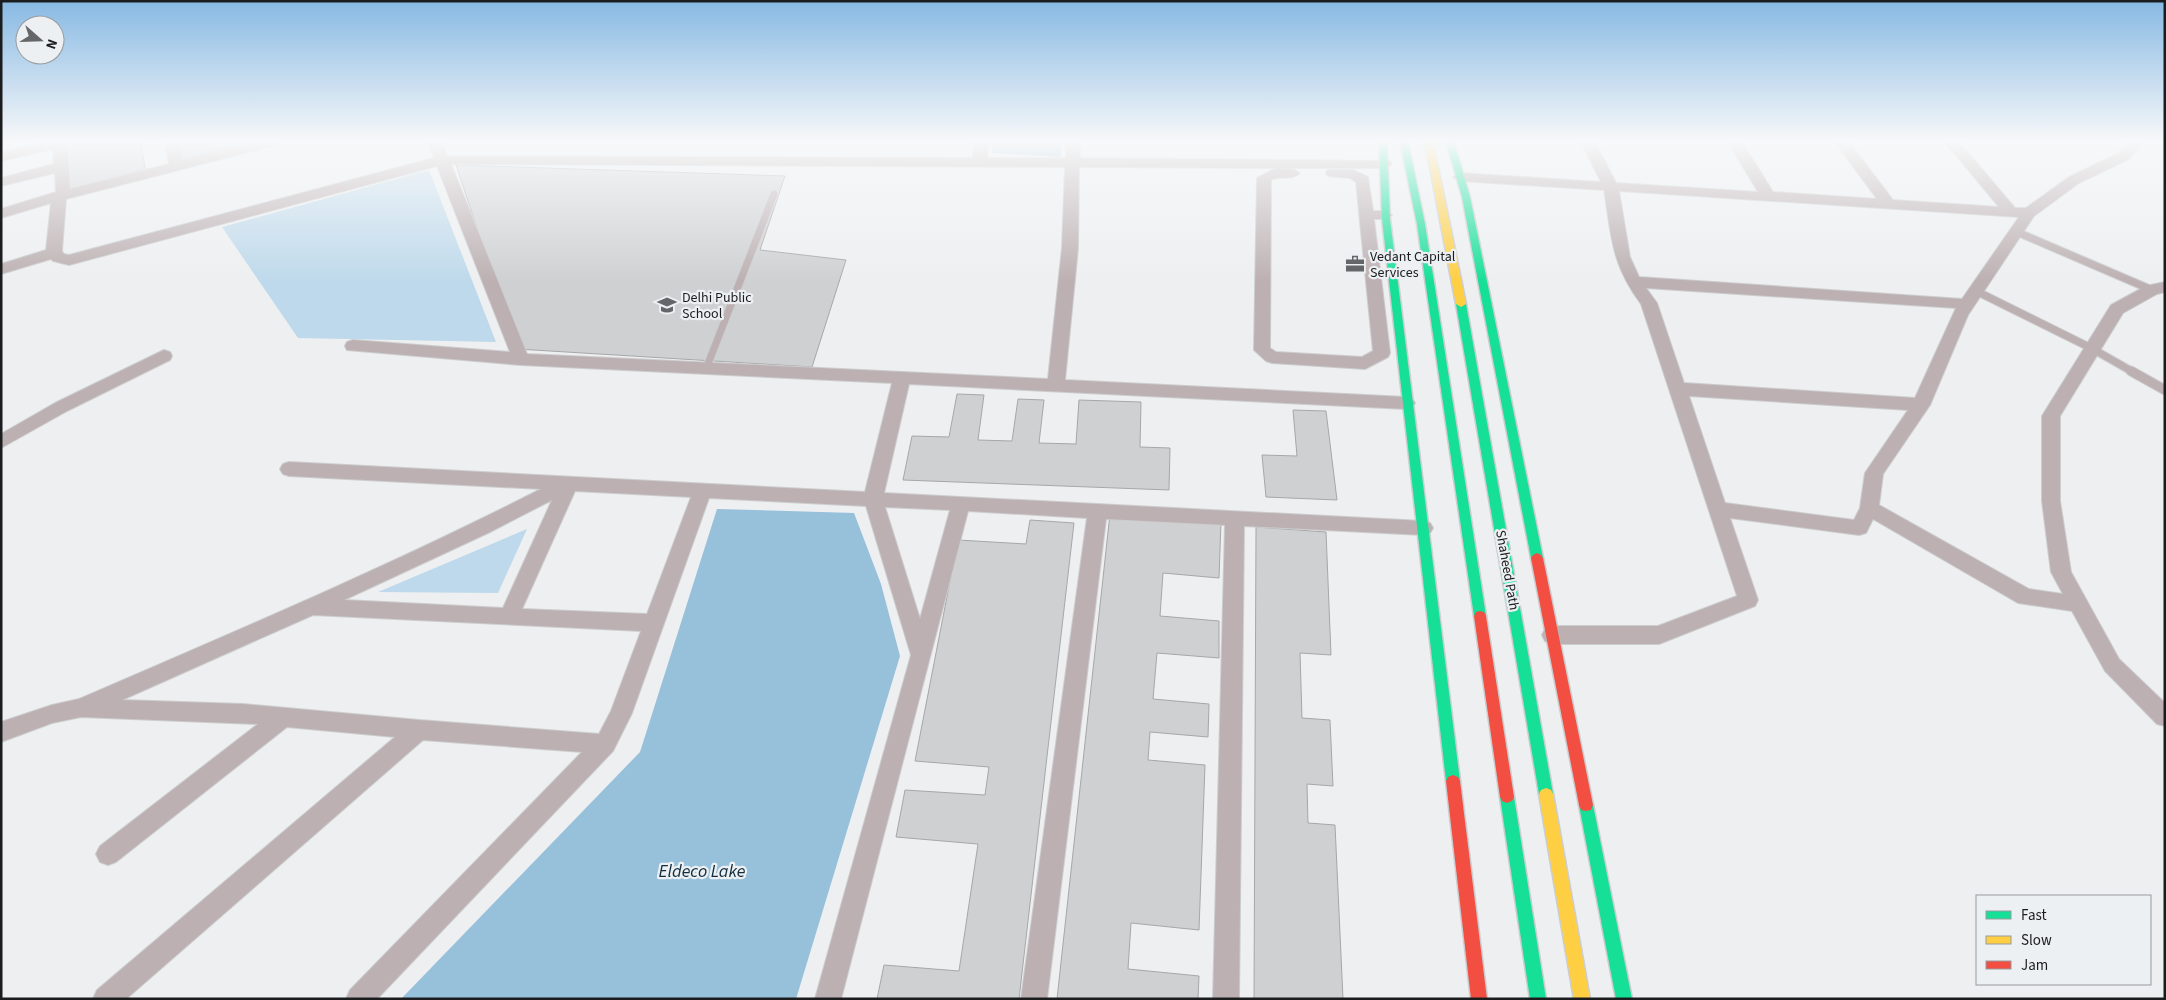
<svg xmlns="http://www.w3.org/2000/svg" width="2166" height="1000" font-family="'Source Sans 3',sans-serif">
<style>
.green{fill:#bed9eb}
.water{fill:#97c0db}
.building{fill:#cfd0d1;stroke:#a6a7a8}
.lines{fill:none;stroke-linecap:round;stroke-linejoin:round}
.lane-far1-casing{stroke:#cccdce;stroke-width:9}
.lane-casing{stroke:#cccdce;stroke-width:11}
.street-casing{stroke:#cccdce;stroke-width:2}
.fast-casing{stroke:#cccdce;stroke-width:3}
.slow-casing{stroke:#cccdce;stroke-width:3}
.jam-casing{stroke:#cccdce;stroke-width:3}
.lane-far1{stroke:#bcb0b2;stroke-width:7}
.lane{stroke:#bcb0b2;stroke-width:9}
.street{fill:#bcb0b2;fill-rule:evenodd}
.fast{fill:#16e098;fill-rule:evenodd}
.slow{fill:#ffcf43;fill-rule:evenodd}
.jam{fill:#f24e42;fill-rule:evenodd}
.labels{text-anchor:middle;stroke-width:4.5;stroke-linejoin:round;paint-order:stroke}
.poi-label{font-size:14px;fill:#1b1c1d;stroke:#ecf0f2;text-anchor:start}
.street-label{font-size:14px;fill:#1b1c1d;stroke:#ecf0f2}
.near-water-label{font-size:18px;font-style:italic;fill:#112c3c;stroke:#ecf0f2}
</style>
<rect width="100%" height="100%" fill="#edeff1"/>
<g class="green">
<polygon points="429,170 496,342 298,338 222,227"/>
<polygon points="527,529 498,593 378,592"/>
</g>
<g class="water">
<polygon points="993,142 1061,142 1061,157 992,153"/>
<polygon points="717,509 854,513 881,584 900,656 796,999 401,999 640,752"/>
</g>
<g class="building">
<polygon points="65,142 141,142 145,169 67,190"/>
<polygon points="180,142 250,142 182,159"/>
<polygon points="456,165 785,176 760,250 846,260 812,367 517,349"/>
<polygon points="957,394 984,395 978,440 1012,441 1018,399 1044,400 1039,443 1076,444 1079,400 1141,402 1140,447 1170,448 1169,490 903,480 912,436 949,437"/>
<polygon points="1293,410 1326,411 1337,500 1266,497 1262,455 1297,456"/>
<polygon points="1110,514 1221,522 1219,578 1163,573 1160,616 1219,621 1219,658 1157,653 1153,699 1209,704 1208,737 1150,732 1148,760 1205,765 1199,930 1131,923 1128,969 1199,976 1198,999 1057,999"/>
<polygon points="1030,520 1074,523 1019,999 877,999 884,965 959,971 978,844 896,837 905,790 985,795 989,767 915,761 958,540 1026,544"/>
<polygon points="1256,527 1326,532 1331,655 1300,653 1302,718 1330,720 1333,786 1307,784 1308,823 1335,825 1343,999 1254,999"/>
</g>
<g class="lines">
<g class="lane-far1-casing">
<g id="lane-far1">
<polyline points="2017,232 2152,290"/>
<polyline points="1976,291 2091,348 2133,372"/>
<polyline points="706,369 774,194"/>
</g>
</g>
<g class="lane-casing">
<polyline id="lane" points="2131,371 2165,390"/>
</g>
<g class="street-casing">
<g id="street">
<path d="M47,142H67L70,189L169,164L165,142H179L182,160L255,142H278L276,145L66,199L62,251L64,254L69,255L434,158L428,142H442L447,156L973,158L974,142H988L987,158H1066V142H1080V158L1390,161L1392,164L1385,168H1277L1293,169L1300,173C1293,181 1280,175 1271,180L1270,348L1276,352L1362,357L1373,351L1356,182L1350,178L1328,176L1326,173L1328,170H1353L1368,177L1373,211H1385L1392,215L1385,219H1374L1390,353L1388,357L1365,369L1272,363L1266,361L1254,350L1257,178L1276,168L1079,167L1078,248L1065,380L1406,397L1412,399L1415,403L1412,407L1406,409L909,384L884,493L1423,521L1430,523L1433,528L1430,533L1423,535L1244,526L1239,999H1213L1225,525L1106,519L1047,999H1021L1087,518L968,511L841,999H815L911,655L866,506L709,498L632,713L613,751L377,999H346L350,990L582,752L423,740L126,999H93L97,990L395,737L287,727L116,862L108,865L100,862L96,854L100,846L258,724L81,717L52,723L1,742V722L52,705L79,699C234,632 390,566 541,489L289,476L283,474L280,469L283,464L289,462L865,492L892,383L521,365L347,350L345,346L347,342L353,340L510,352L437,166L69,265L53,261L51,259L1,274V264L46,250L51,203L1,218V209L56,192L55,173L1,186V178L54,164L53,149L1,161V153ZM451,164L1065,167L1062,248L1048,379L527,354ZM575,491L691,497L647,614L522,609ZM552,500L503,608L344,600L488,533ZM885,507L950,510L920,619ZM313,615L641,631L611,711L599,734L419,720L243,704L122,700Z"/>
<path d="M1581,142H1595L1616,183L1758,192L1728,142H1742L1773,192L1877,199L1835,142H1849L1893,200L1999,207L1945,142H1959L2015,208H2026L2069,177L2119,153L2129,142H2143L2129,159L2079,183L2034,216L1968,315L1930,405L1883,474L1879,505L2029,589L2063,594L2051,572L2042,501V416L2111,305L2146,286L2165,282V292L2157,294L2123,313L2060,416V501L2071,572L2119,659L2165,703V726L2157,724L2105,671L2072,611L2018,603L1873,519L1866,533L1859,535L1730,518L1758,600L1755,606L1659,644H1552L1545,641L1542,635L1545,629L1552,626H1658L1737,596L1641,304C1611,263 1612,239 1604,190L1460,181L1453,177L1460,173L1601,182ZM1619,191L2019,217L1962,299L1639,277L1630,257ZM1646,288L1956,308L1915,398L1684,383L1657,303ZM1689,396L1908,410L1865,473L1860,508L1854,520L1725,503Z"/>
<polygon points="164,350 170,352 172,356 170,360 67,411 1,448 1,434 55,403"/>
</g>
</g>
<g class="fast-casing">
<g id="fast">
<polygon points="1379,142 1387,142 1390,219 1460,781 1458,785 1453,787 1448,785 1446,781 1382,219"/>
<polygon points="1400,142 1408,142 1425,224 1486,616 1484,620 1480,621 1476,620 1474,616 1417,224"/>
<polygon points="1446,142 1454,142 1470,197 1543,558 1541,561 1533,561 1531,558 1462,197"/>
<polygon points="1461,301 1466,304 1553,794 1551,798 1546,800 1541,798 1539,794 1456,304"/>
<polygon points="1507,791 1512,793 1514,797 1546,999 1530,999 1500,797 1502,793"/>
<polygon points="1586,799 1591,800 1593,805 1632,999 1616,999 1579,805 1581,800"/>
</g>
</g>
<g class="slow-casing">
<g id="slow">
<polygon points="1425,142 1433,142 1466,304 1461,307 1456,304"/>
<polygon points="1546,788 1551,790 1553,794 1590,999 1574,999 1539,794 1541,790"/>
</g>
</g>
<g class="jam-casing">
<g id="jam">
<polygon points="1537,553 1541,555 1543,558 1593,805 1591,810 1586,811 1581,810 1579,805 1531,558 1533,555"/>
<polygon points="1480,611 1484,612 1486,616 1514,797 1512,801 1507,803 1502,801 1500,797 1474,616 1476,612"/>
<polygon points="1453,775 1458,777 1460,781 1487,999 1471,999 1446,781 1448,777"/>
</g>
</g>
<use href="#lane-far1" class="lane-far1"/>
<use href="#lane" class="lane"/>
<use href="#street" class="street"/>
<use href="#fast" class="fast"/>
<use href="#slow" class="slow"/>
<use href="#jam" class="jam"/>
</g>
<linearGradient id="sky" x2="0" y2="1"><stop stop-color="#87b9e3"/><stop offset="0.5" stop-color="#f7f8f9"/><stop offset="1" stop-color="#f7f8f9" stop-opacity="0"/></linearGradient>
<rect width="2166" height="282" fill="url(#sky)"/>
<defs>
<g id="office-bare" transform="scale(1.5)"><path d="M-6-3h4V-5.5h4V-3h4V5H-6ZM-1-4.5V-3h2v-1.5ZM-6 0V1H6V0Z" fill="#646667" stroke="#ecf0f2" stroke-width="2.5" paint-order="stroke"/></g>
<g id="school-bare" transform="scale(1.5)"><path d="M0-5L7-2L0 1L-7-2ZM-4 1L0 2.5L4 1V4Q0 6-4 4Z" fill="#646667" stroke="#ecf0f2" stroke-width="2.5" paint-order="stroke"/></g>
</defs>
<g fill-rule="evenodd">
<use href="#office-bare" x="1355" y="264"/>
<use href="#school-bare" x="667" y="305"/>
</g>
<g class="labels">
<g class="poi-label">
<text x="1370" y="261">Vedant Capital<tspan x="1370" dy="16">Services</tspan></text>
<text x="682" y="302">Delhi Public<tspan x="682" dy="16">School</tspan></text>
</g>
<g class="street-label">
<text transform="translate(1508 570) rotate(80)" y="5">Shaheed Path</text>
</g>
<g class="near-water-label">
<text x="702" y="877">Eldeco Lake</text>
</g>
</g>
<rect width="2166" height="1000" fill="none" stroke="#1b1c1d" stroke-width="5"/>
<rect x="1976" y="895" width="175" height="90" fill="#ecf0f2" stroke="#989b9d"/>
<rect x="1986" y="911" width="25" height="8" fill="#16e098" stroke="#989b9d"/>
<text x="2021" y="920" font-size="15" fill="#1b1c1d">Fast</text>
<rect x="1986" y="936" width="25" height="8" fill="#ffcf43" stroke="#989b9d"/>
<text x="2021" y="945" font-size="15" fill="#1b1c1d">Slow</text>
<rect x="1986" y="961" width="25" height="8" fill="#f24e42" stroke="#989b9d"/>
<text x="2021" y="970" font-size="15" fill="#1b1c1d">Jam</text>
<g transform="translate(40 40) rotate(110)"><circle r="24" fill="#ecf0f2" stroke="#989b9d"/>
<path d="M0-4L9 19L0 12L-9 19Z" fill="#646667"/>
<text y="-8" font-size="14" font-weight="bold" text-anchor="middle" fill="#1b1c1d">N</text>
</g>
</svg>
